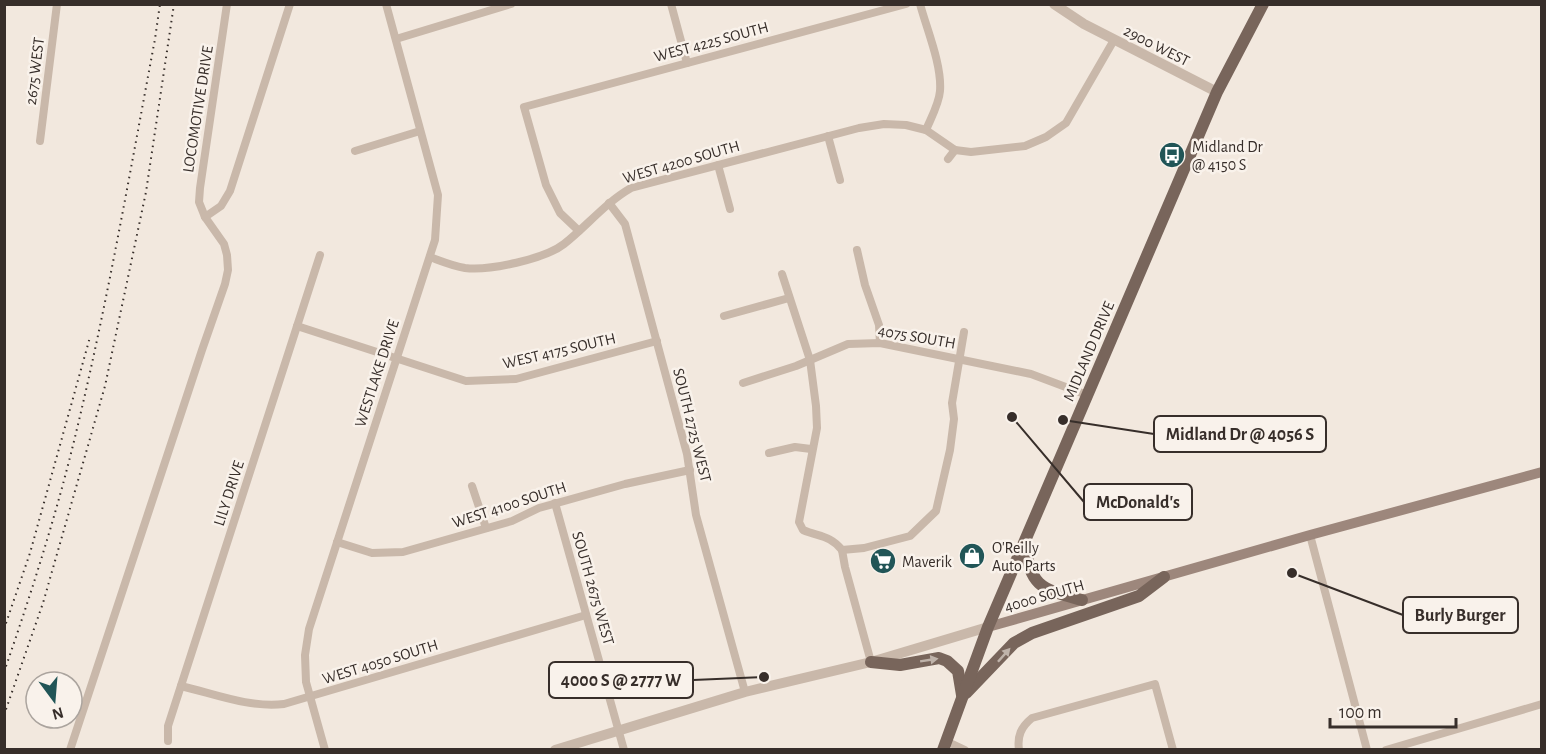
<svg xmlns="http://www.w3.org/2000/svg" width="1546" height="754" font-family="'Alegreya Sans',sans-serif">
<style>
.lines{fill:none;stroke-linecap:round;stroke-linejoin:round}
.minor{stroke:#c9b8aa;stroke-width:8}
.tertiary{stroke:#c9b8aa;stroke-width:10}
.secondary{stroke:#9d877c;stroke-width:10}
.primary{stroke:#78655b;stroke-width:12}
.rail{stroke:#372e2a;stroke-width:2;stroke-dasharray:1.5 4.5;stroke-linecap:butt}
.oneway{fill:#bfb3aa}
.labels{text-anchor:middle;stroke-width:5;stroke-linejoin:round;paint-order:stroke}
.street-label{font-size:16px;fill:#372e2a;stroke:#f9f2eb}
.poi-label{font-size:16px;fill:#372e2a;stroke:#f9f2eb;text-anchor:start}
.leader{fill:none;stroke:#372e2a;stroke-width:2}
.callout-dot{fill:#372e2a;stroke:#f9f2eb;stroke-width:2}
.callout{fill:#f9f2eb;stroke:#372e2a;stroke-width:2}
.callout-label{font-size:18px;text-anchor:middle;font-weight:bold;fill:#372e2a}
</style>
<rect width="100%" height="100%" fill="#f2e8de"/>
<g class="lines">
<g class="minor">
<polyline points="671,4 687,63"/>
<path d="M920,4C927,30 942,65 940,91C939,104 931,118 926,130"/>
<polyline points="396,39 511,4"/>
<polyline points="828,136 840,180"/>
<polyline points="40,141 57,4"/>
<polyline points="355,151 420,131"/>
<polyline points="948,159 955,150"/>
<polyline points="718,165 730,209"/>
<polyline points="609,203 625,224 687,454 696,515 745,692"/>
<polyline points="205,217 199,202 200,188 227,4"/>
<polyline points="579,231 560,213 546,185 524,107 906,4"/>
<polyline points="857,250 865,285 879,325 880,343"/>
<path d="M430,257C441,261 453,266 465,268C489,271 545,259 564,244C587,226 605,203 631,188L859,128L884,124L906,125L926,130L955,150L971,152L1025,146L1046,137L1066,123L1114,40"/>
<path d="M782,274L810,360L816,406L817,428L799,522L803,530C819,537 830,535 842,550"/>
<polyline points="724,316 789,298"/>
<polyline points="297,326 466,381 516,379 657,341"/>
<polyline points="743,383 796,366 848,344 880,343 1031,374 1087,395"/>
<polyline points="769,453 795,447 811,449"/>
<polyline points="472,486 486,528"/>
<polyline points="555,503 624,750"/>
<polyline points="1310,535 1367,750"/>
<polyline points="337,542 372,553 403,552 512,521 539,508 625,484 690,470"/>
<polyline points="842,550 864,548 910,536 936,511 950,450 954,419 952,403 964,332"/>
<polyline points="842,550 845,567 871,662"/>
<path d="M181,686C215,694 249,708 284,704L586,615"/>
<polyline points="168,741 168,726 320,255"/>
<polyline points="946,741 965,750"/>
<polyline points="70,750 202,350 225,284 228,270 227,255 224,244 205,217 221,206 230,191 290,4"/>
<polyline points="325,750 306,682 305,655 309,629 435,240 438,195 386,4"/>
<path d="M1019,750C1017,736 1021,727 1032,718L1155,684L1173,750"/>
<polyline points="1386,750 1542,704"/>
</g>
<g class="tertiary">
<polyline points="1054,4 1084,24 1217,92"/>
<polyline points="555,750 745,692 871,662 988,627"/>
</g>
<polyline class="secondary" points="988,627 1310,535 1542,472"/>
<g class="primary">
<path d="M1025,543C1030,588 1042,589 1082,600"/>
<polyline points="871,662 900,665 939,658 947,661 958,671 962,695"/>
<polyline points="966,693 1014,643 1032,633 1139,596 1164,577"/>
<polyline points="943,750 988,627 1217,92 1263,4"/>
</g>
<g class="rail">
<polyline points="4,629 30,553 90,337"/>
<path d="M4,672C31,594 56,516 75,437C107,305 130,172 155,39L160,4"/>
<polyline points="4,715 43,603 105,386 146,192 174,4"/>
</g>
</g>
<defs><path id="oneway-solid" d="M-6-.8H1V-3.2L6.5 0L1 3.2V.8H-6Z" transform="scale(1.5)"/></defs>
<g class="oneway">
<use href="#oneway-solid" transform="translate(1004 655) rotate(-48)"/>
<use href="#oneway-solid" transform="translate(929 660) rotate(-9)"/>
</g>
<defs>
<g id="bus-disc" transform="scale(1.35)"><circle r="9.5" fill="#215557" stroke="#f9f2eb"/><path d="M-5-6H5V4H4V6H2V4H-2V6H-4V4H-5ZM-3.5-4V0h7V-4ZM-3.5 1.2v1.5H-2V1.2ZM2 1.2v1.5H3.5V1.2Z" fill="#fff"/></g>
<g id="shop-disc" transform="scale(1.35)"><circle r="9.5" fill="#215557" stroke="#f9f2eb"/><path d="M-5-2.5h2.3a2.7 3.5 0 0 1 5.4 0H5L5.5 6h-11ZM-1.5-2.5h3a1.5 2.3 0 0 0-3 0Z" fill="#fff"/></g>
<g id="supermarket-disc" transform="scale(1.35)"><circle r="9.5" fill="#215557" stroke="#f9f2eb"/><path d="M-6-5.5h2.5l.6 2H6L4.5 2H-2.5L-4.4-4H-6ZM-1.5 3.2a1.3 1.3 0 1 0 .1 0ZM3 3.2a1.3 1.3 0 1 0 .1 0Z" fill="#fff"/></g>
</defs>
<g fill-rule="evenodd">
<use href="#bus-disc" x="1172" y="155"/>
<use href="#shop-disc" x="972" y="556"/>
<use href="#supermarket-disc" x="883" y="561"/>
</g>
<g class="labels">
<g class="street-label">
<text transform="translate(711 41) rotate(-15)" y="6">WEST 4225 SOUTH</text>
<text transform="translate(1157 45) rotate(27)" y="6">2900 WEST</text>
<text transform="translate(34 71) rotate(-83)" y="6">2675 WEST</text>
<text transform="translate(197 109) rotate(-81)" y="6">LOCOMOTIVE DRIVE</text>
<text transform="translate(681 161) rotate(-16)" y="6">WEST 4200 SOUTH</text>
<text transform="translate(917 336) rotate(10)" y="6">4075 SOUTH</text>
<text transform="translate(559 350) rotate(-13)" y="6">WEST 4175 SOUTH</text>
<text transform="translate(1088 351) rotate(-67)" y="6">MIDLAND DRIVE</text>
<text transform="translate(376 373) rotate(-72)" y="6">WESTLAKE DRIVE</text>
<text transform="translate(693 425) rotate(76)" y="6">SOUTH 2725 WEST</text>
<text transform="translate(228 493) rotate(-72)" y="6">LILY DRIVE</text>
<text transform="translate(509 504) rotate(-18)" y="6">WEST 4100 SOUTH</text>
<text transform="translate(594 588) rotate(74)" y="6">SOUTH 2675 WEST</text>
<text transform="translate(1044 595) rotate(-16)" y="6">4000 SOUTH</text>
<text transform="translate(380 661) rotate(-17)" y="6">WEST 4050 SOUTH</text>
</g>
<g class="poi-label">
<text x="1192" y="152">Midland Dr<tspan x="1192" dy="18">@ 4150 S</tspan></text>
<text x="992" y="553">O'Reilly<tspan x="992" dy="18">Auto Parts</tspan></text>
<text x="902" y="567">Maverik</text>
</g>
</g>
<path class="leader" d="M1063 420L1154 434M1012 417L1084 502M1292 573L1403 615M764 677L693 680"/>
<g class="callout-dot">
<circle cx="1063" cy="420" r="6"/>
<circle cx="1012" cy="417" r="6"/>
<circle cx="1292" cy="573" r="6"/>
<circle cx="764" cy="677" r="6"/>
</g>
<g class="callout">
<rect x="1154" y="416" width="172" height="36" rx="6"/>
<rect x="1084" y="484" width="108" height="36" rx="6"/>
<rect x="1403" y="597" width="115" height="36" rx="6"/>
<rect x="549" y="662" width="144" height="36" rx="6"/>
</g>
<g class="callout-label">
<text x="1240" y="440">Midland Dr @ 4056 S</text>
<text x="1138" y="508">McDonald's</text>
<text x="1460" y="621">Burly Burger</text>
<text x="621" y="686">4000 S @ 2777 W</text>
</g>
<rect width="1546" height="754" fill="none" stroke="#372e2a" stroke-width="12"/>
<g transform="translate(54 700) rotate(164)"><circle r="28" fill="#f9f2eb" stroke="#aba49e" stroke-width="1.5"/>
<path d="M0-4.5L10 22L0 15L-10 22Z" fill="#215557"/>
<text y="-9" font-size="16" font-weight="bold" text-anchor="middle" fill="#372e2a">N</text>
</g>
<path d="M1330 718v9h126v-9" fill="none" stroke="#372e2a" stroke-width="3"/>
<text x="1339" y="718" font-size="18" fill="#372e2a" stroke="#f9f2eb" stroke-width="4.5" paint-order="stroke">100 m</text>
</svg>
